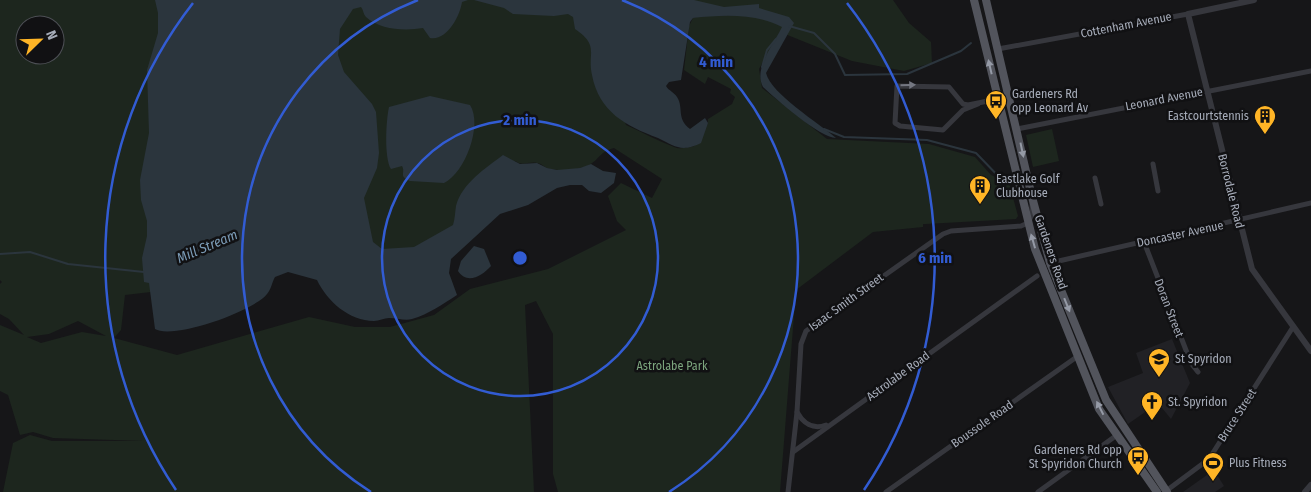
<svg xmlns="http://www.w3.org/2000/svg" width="1311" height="492" font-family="'Fira Sans Condensed',sans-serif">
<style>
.built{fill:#212125}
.green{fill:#1d261e;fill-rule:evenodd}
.water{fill:#2b353d}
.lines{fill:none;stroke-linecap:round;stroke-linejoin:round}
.stream{stroke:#2b353d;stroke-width:2}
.minor{stroke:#36373d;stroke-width:5}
.tertiary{stroke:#36373d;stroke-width:6}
.primary{stroke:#52545c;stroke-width:8}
.oneway{fill:#959aa6}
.oneway2{fill:#747781}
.ring{fill:none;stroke:#325cd3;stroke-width:2.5}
.labels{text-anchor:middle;stroke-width:5;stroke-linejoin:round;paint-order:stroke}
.street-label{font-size:12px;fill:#a6acb9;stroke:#111113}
.poi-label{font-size:12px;fill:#a6acb9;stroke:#111113;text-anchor:start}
.park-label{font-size:12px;fill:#7ca57e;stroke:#111113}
.water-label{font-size:14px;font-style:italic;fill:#7b9bb6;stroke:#111113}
.centre{fill:#325cd3;stroke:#111113;stroke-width:2.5}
.ring-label{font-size:15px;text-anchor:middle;font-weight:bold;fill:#325cd3;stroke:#111113;stroke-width:5;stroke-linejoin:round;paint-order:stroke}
</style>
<rect width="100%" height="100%" fill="#161618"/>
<g class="built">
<polygon points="1172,339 1190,383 1171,419 1158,403 1128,424 1108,387 1143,373 1136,353"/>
<polygon points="1214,470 1224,486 1215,492 1183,492"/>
</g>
<g class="green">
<path d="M0,0H166L168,290L125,295L121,330L114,338L177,355L309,317L355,327H390L434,315L470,289L548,269L626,230L617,221L608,196L621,183L652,198L662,179L614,148C599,152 600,159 589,165C579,170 558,172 547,168C544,167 541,163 537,163C529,161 523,167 515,161L460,228L422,250L369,257L332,66L329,0H587L626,125C642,132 658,141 674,147C680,150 688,147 694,146L708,123V119L732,104L735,97L730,93L731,89L708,77L705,84L684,70L689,26L693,18H697L650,0H893L909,23L931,42L932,63L904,71L852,61L780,32L759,69L762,88L827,139L929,144L975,157L991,175L1009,183L1018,216L1016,219L926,224H923V227L873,232L796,290L780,492H558L553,474V334L536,301L525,305L534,492H3L13,443L30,435L52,441H144L53,438L33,432L20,435L8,395L0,391V325L24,335L9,319L0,314V284L2,282L0,280ZM25,25H55V55H25ZM78,321L106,336L82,332L41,343L27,337L49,334Z"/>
<polygon points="1052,129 1059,161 1033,167 1026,135"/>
</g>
<g class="water">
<path d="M155,0H468L462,2C460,16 447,41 430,38L423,28C405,31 380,30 366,17C363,14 364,11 361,7L353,9L340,29L338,55L344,72L372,104L376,112L379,153L377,168L364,198L373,242L382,249L414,247L453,225C455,219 455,212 456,206C462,183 486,168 503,155L520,164L537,163L547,168L557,170L580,168L591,164L603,171L616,173L614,183L601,193L589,191L582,185H570L557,188L528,205L500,214L451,259L449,273L457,295C443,304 429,314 412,319C405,321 397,318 389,318C384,318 379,321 374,321C349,321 327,301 317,280L288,272L275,277C272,282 271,290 267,294C254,311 173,340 155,329L149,283L144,282L142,258L147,236V221L141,200L140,180L149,133L147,70L158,33V13Z"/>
<path d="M474,0H694L724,7L759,4V8L789,17L794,23L766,73C771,94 819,123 836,138C820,138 776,99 763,87C753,68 774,44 782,27C757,13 721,15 693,18L690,22L681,80L669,82L666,86C669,91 674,92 677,97C684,108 676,118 690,129L705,118L708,123L701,143C681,153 675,146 658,138C626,126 599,112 592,75C587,53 600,46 575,29L573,17L568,14L554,16L513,14L504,8Z"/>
<path d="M430,96L470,105C483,125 465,173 444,183L410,181C398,176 406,173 402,166L391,169C384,158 386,120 389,107Z"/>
<path d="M474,246L484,249L491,266C482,276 467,285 458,271L461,261Z"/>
</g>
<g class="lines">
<g class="stream">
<polyline points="789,26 814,33 835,54 845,75 907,74 961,51 971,43"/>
<polyline points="762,67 767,50 776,39"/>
<polyline points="824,129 844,137 927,140 976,153 1003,181"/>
<polyline points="0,254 30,252 68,264 144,272"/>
</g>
<g class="minor">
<polyline points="998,49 1188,14"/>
<polyline points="978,104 963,110 943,130 900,126 895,123 897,86 949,87 963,104 968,105 998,99"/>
<polyline points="1017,129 1311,71"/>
<polyline points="1153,164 1158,191"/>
<polyline points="1095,178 1101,204"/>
<polyline points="1144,242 1191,363 1198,372"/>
<polyline points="1050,263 1311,203"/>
<path d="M797,412C803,423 813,430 826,425"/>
<polyline points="793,452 1037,276"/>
<polyline points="1166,491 1209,459 1293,327"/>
<polyline points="788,492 797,412 801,344 806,331 943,234 951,231 1021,226 1028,223 1032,215 1032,203"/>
<polyline points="886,492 1078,356"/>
<polyline points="1038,492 1117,435"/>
</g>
<g class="tertiary">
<polyline points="1254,0 1188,14 1252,269 1311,351"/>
<polyline points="1305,492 1311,485"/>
</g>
<g class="primary">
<polyline points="974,0 1035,249 1099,409 1157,492"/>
<polyline points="986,0 1032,197 1050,263 1106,400 1167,492"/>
</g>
</g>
<defs><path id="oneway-solid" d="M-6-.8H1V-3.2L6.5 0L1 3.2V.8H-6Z" transform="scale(1.25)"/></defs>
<g class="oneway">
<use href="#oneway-solid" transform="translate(990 67) rotate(-103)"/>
<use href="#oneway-solid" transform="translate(1022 150) rotate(78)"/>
<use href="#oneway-solid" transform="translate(1033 241) rotate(-106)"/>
<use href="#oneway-solid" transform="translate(1067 305) rotate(68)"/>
<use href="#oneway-solid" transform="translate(1100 408) rotate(-117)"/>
</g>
<use class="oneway2" href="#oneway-solid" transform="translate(908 85) rotate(-1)"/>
<g class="ring">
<circle cx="520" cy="258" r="138"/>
<path d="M371 492A277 277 0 0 1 418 0M622 0A277 277 0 0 1 669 492"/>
<path d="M176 490A415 415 0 0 1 193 3M847 3A415 415 0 0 1 864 490"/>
</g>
<defs>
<g id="bus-pin" transform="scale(1.125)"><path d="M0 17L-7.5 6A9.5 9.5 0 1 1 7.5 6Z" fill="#ffb526" stroke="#111113"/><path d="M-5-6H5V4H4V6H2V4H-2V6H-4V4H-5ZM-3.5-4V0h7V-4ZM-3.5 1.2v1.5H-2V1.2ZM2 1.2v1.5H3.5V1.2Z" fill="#111"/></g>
<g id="building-pin" transform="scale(1.125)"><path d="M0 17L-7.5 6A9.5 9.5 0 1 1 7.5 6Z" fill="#ffb526" stroke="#111113"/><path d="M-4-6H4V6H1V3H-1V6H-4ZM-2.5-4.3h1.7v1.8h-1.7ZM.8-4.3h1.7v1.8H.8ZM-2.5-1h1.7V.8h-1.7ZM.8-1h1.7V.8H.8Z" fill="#111"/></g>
<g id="school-pin" transform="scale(1.125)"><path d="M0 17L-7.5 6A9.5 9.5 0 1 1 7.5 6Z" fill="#ffb526" stroke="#111113"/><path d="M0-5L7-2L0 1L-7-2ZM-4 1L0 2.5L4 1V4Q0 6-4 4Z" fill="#111"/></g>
<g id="church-pin" transform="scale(1.125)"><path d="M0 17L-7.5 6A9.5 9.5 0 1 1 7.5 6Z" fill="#ffb526" stroke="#111113"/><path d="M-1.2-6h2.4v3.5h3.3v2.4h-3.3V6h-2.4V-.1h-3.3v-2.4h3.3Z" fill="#111"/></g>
<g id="stadium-pin" transform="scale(1.125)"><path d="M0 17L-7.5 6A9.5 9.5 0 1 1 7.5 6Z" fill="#ffb526" stroke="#111113"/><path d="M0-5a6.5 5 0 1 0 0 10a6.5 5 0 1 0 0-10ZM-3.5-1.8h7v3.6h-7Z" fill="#111"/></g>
</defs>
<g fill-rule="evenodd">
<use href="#bus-pin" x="996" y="101"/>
<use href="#building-pin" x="1265" y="116"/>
<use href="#building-pin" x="980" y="186"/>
<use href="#school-pin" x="1159" y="359"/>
<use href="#church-pin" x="1152" y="402"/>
<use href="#bus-pin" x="1138" y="457"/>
<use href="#stadium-pin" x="1213" y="463"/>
</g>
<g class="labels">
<g class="street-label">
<text transform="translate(1126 25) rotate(-11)" y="4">Cottenham Avenue</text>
<text transform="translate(1164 99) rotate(-11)" y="4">Leonard Avenue</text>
<text transform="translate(1231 191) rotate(76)" y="4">Borrodale Road</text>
<text transform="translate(1180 234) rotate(-12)" y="4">Doncaster Avenue</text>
<text transform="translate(1051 252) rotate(71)" y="4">Gardeners Road</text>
<text transform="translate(846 302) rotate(-36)" y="4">Isaac Smith Street</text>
<text transform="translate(1169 308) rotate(69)" y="4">Doran Street</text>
<text transform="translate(898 376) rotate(-36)" y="4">Astrolabe Road</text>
<text transform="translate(1237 415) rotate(-57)" y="4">Bruce Street</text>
<text transform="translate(982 424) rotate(-35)" y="4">Boussole Road</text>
</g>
<g class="poi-label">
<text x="1012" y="98">Gardeners Rd<tspan x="1012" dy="14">opp Leonard Av</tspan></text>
<text x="1249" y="120" text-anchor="end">Eastcourtstennis</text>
<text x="996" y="183">Eastlake Golf<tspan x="996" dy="14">Clubhouse</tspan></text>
<text x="1175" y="363">St Spyridon</text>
<text x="1168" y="406">St. Spyridon</text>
<text x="1122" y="454" text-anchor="end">Gardeners Rd opp<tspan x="1122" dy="14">St Spyridon Church</tspan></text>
<text x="1229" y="467">Plus Fitness</text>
</g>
<g class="park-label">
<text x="672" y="370">Astrolabe Park</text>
</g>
<g class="water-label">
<text transform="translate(207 246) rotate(-23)" y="5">Mill Stream</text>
</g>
</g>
<circle cx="520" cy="258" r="8" class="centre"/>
<g class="ring-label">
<text x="716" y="67">4 min</text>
<text x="520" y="125">2 min</text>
<text x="935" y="263">6 min</text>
</g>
<g transform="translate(40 40) rotate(67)"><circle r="24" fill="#111113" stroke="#4d4f55"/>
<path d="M0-4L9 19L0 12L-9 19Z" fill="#ffb526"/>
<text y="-8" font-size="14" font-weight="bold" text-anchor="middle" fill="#a6acb9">N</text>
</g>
</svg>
